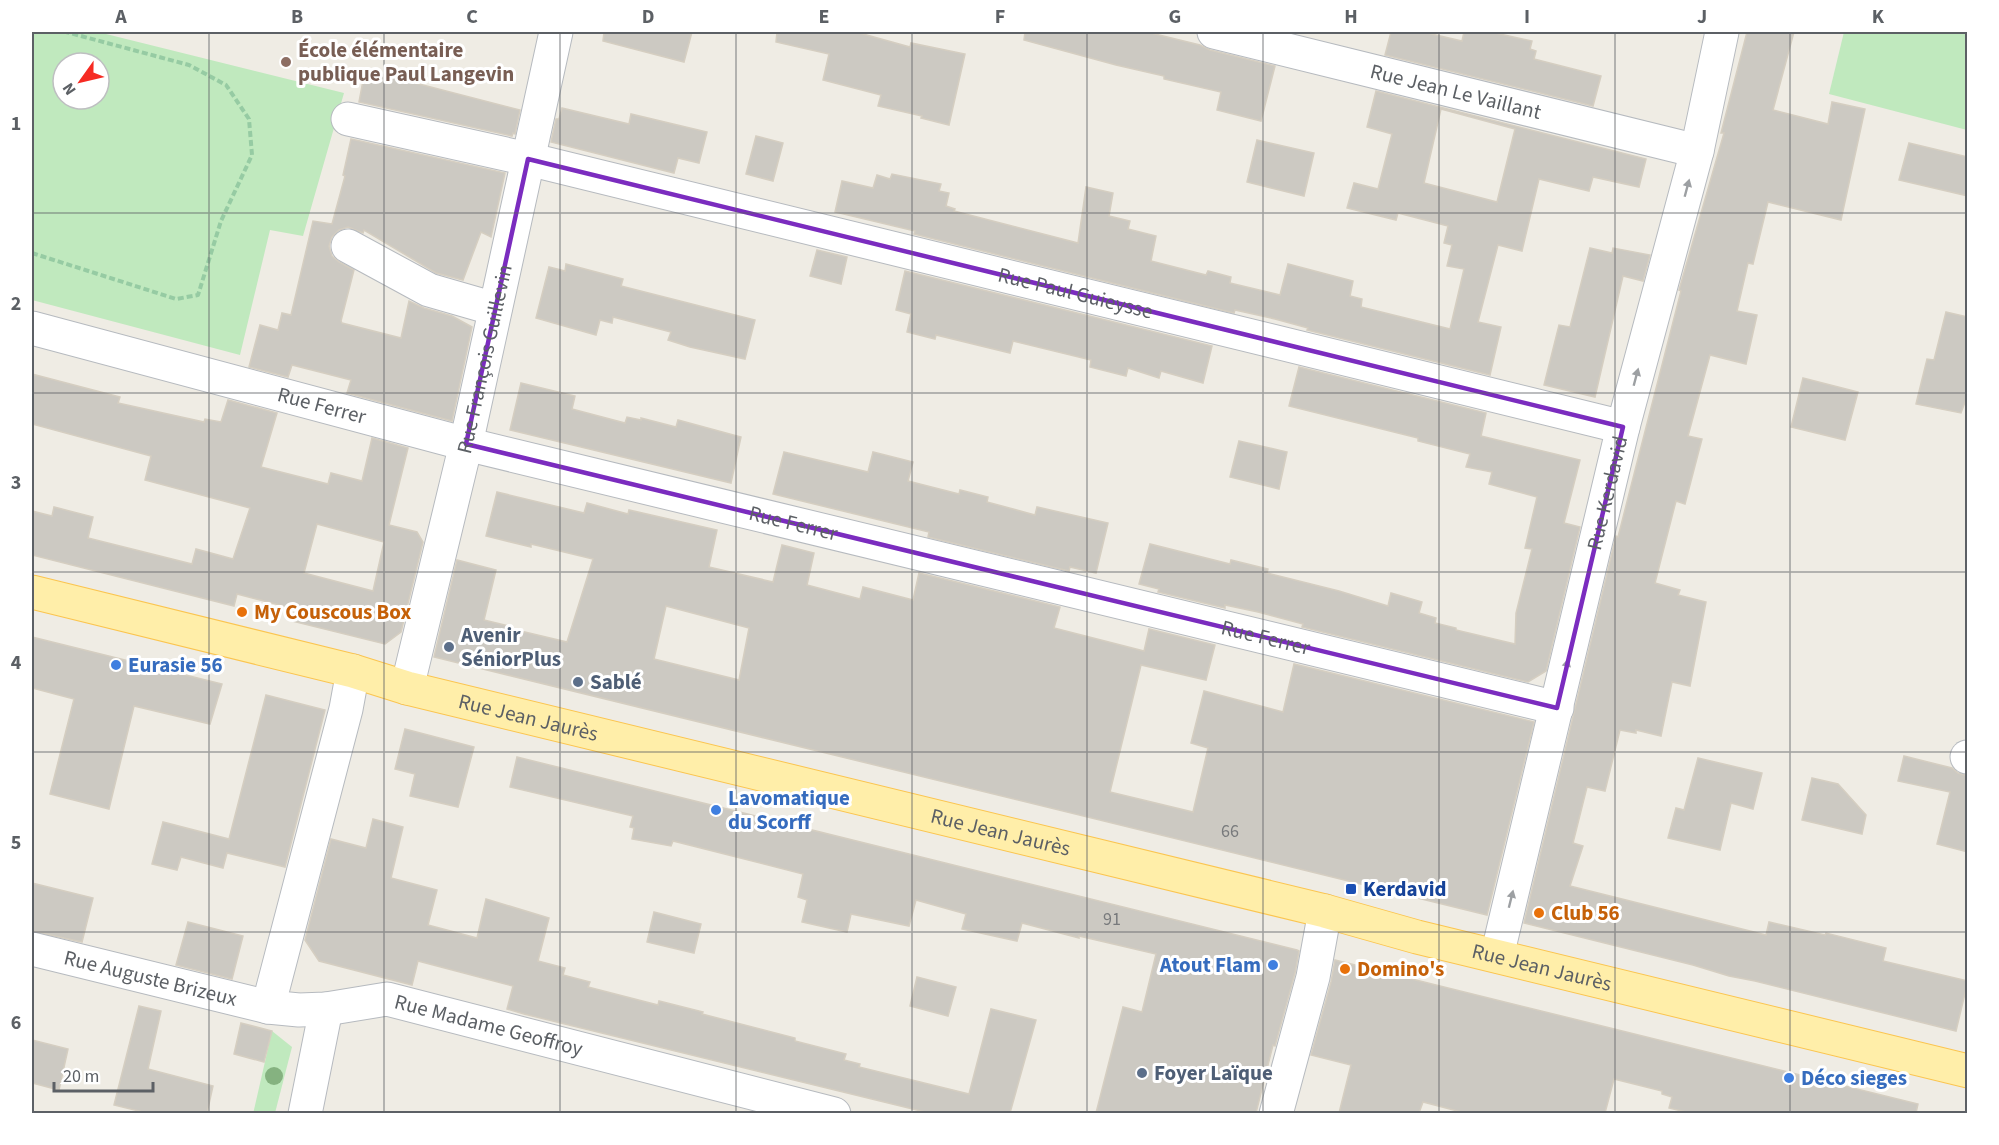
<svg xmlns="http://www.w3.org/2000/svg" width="1999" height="1145" font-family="'Source Sans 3',sans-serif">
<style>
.green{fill:#c0e9be;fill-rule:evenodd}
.building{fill:#ccc9c2;stroke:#d5cec1;stroke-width:1.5;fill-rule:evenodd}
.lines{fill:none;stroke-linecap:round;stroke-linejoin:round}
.minor-casing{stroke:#b6babf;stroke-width:35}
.major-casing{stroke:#fbc550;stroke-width:35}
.path{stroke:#96cba3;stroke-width:4;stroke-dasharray:6 3;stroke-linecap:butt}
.minor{stroke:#fff;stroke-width:33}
.major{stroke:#ffeea9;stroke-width:33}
.tree{fill:#85b280}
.oneway{fill:#9da0a3}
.marked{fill:none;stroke:#7b2cbf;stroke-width:4.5;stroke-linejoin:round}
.grid{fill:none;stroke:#5c6065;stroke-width:1.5;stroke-opacity:0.55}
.education-dot{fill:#8d6e63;stroke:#fff;stroke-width:2}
.food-dot{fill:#e8710a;stroke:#fff;stroke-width:2}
.service-dot{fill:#5c6f8a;stroke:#fff;stroke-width:2}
.shop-dot{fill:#3f7fe0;stroke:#fff;stroke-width:2}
.transit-dot{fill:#1a4fb4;stroke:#fff;stroke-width:2}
.labels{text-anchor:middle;stroke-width:6;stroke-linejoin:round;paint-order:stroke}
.number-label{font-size:18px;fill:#787a7c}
.education-label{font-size:21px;font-weight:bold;fill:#785e54;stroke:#fff;text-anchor:start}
.street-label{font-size:21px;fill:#5c6065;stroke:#fff}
.food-label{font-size:21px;font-weight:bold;fill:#c56008;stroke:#fff;text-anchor:start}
.service-label{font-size:21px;font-weight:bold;fill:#4e5e75;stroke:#fff;text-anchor:start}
.shop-label{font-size:21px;font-weight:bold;fill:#366cbe;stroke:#fff;text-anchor:start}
.transit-label{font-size:21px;font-weight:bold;fill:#164399;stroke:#fff;text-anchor:start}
.neatline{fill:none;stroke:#5c6065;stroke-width:2}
.grid-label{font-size:20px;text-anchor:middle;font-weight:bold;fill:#5c6065}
</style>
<rect width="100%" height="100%" fill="#efece4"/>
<g class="green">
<path d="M32,32H98L344,93L303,236L270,230L240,355L32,300ZM63,63H99V99H63Z"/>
<polygon points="1844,32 1967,32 1967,130 1829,94"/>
<polygon points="272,1031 292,1047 275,1113 253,1114"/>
</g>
<g class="building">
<polygon points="604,32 692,32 684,62 603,41"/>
<polygon points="777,32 856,32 910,47 911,43 965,54 949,125 921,118 922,116 878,106 881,95 823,80 829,54 776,42"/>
<polygon points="1025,32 1147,32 1200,45 1210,50 1275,66 1261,121 1217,110 1221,92 1164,79 1164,76 1116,65 1024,40"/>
<polygon points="1391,32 1423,32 1462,41 1464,32 1491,32 1532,41 1530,49 1536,51 1534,59 1601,76 1593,106 1385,55"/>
<polygon points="1747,32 1794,32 1773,110 1828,124 1832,102 1865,109 1841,220 1768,202 1753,264 1748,263 1737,311 1757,315 1746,364 1710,355 1688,436 1702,439 1685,504 1676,501 1655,583 1680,590 1678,595 1706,602 1690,686 1672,682 1661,736 1636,730 1636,733 1620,730 1605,791 1587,787 1573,843 1583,846 1570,886 1766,935 1769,922 1825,935 1826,933 1886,948 1883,961 1968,981 1956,1031 1755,981 1729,976 1693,965 1524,923 1616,536 1618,537 1630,490 1681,291 1679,290 1724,133 1721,133"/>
<polygon points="365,70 520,110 515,134 513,133 512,136 359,102"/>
<path d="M1376,91L1646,159L1639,187L1593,177L1589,191L1539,179L1522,251L1498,245L1478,322L1501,327L1490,375L1307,330L1308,328L1275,319L1235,310L1234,313L914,234L915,231L835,212L842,181L873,188L877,175L890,179L892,174L941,184L939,191L949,193L946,206L955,209L954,211L1078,243L1086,187L1113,193L1109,216L1130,221L1128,229L1156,236L1151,261L1206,275L1208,271L1231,277L1230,283L1280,295L1288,264L1353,281L1350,296L1362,299L1361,307L1450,329L1464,269L1447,266L1452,245L1444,243L1448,226L1398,213L1396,220L1347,208L1354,183L1378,189L1392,134L1367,127ZM1441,109L1515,129L1497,202L1424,183Z"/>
<polygon points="562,108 629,124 631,114 707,132 699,163 678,158 674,173 551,142 556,119 559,119"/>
<polygon points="756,136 783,143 773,181 746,174"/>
<polygon points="351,139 505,173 491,237 481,232 463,280 436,273 364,230 363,233 348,227 339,230 332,237 329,246 332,256 339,262 354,270 341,321 342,323 401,338 409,301 424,308 452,316 472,327 452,421 347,393 351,380 292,365 288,377 249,367 260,325 278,330 282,313 291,315 313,221 332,224 345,176 343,175"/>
<polygon points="1257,140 1314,153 1304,196 1247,182"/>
<polygon points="1909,143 1968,157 1968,196 1899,180"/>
<polygon points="1590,248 1612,253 1613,248 1650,255 1643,281 1623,276 1595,397 1544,385 1559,325 1570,327"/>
<polygon points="817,250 847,257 841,284 810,276"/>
<polygon points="566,264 623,279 621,286 755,320 745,359 690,347 668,340 671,332 613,317 612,323 600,320 596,335 536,318 549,267 565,271"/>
<polygon points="905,271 1212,346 1203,383 1161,371 1159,378 1128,368 1126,376 1090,367 1091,360 1013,341 1010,353 936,335 935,339 907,332 911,314 896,310"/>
<polygon points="1946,312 1968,317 1968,394 1961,413 1916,404 1927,359 1934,360"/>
<polygon points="1299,367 1486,413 1481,436 1580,460 1564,523 1580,527 1546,671 1528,682 1302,627 1303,624 1258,612 1225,605 1225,608 1158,592 1159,589 1139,584 1150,544 1230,564 1231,560 1268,569 1267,573 1339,591 1388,606 1391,593 1422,602 1419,613 1436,618 1435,623 1456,628 1456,630 1515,644 1516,613 1532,549 1525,548 1537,497 1489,484 1492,472 1466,467 1470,454 1418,441 1418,438 1289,406"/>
<path d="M32,374L120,397L118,403L204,422L205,419L221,422L228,400L277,413L261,467L328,484L331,473L362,481L372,438L408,448L389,525L417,532L423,542L401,632L385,644L292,621L295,609L237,594L234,606L32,555V511L52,516L54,507L93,517L88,538L192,564L196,549L233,559L250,508L145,480L151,456L32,424ZM317,524L384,542L373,591L304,573Z"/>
<polygon points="1803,378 1858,392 1845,440 1791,427"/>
<polygon points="521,383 575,396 572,409 625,423 627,417 641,420 641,418 676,427 678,420 741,437 731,483 510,430"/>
<polygon points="1239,441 1287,452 1279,489 1230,477"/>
<polygon points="784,452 868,472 873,452 913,462 908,481 959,494 960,490 988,497 987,502 1035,515 1037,507 1108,523 1096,573 1070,567 1069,571 928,537 929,532 773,494"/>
<path d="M497,492L584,513L587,503L628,514L629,510L717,530L709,567L773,582L782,545L814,553L807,585L860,599L863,587L913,600L919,573L1060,607L1054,628L1144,651L1149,629L1215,645L1206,680L1141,665L1110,792L1193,812L1208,748L1191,743L1204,691L1283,712L1294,664L1534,722L1487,915L434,657L457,560L496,570L484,620L509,626L508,628L567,642L593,559L531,544V547L486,536ZM666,606L749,628L739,680L654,659Z"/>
<polygon points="32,637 222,684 210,724 134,706 109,809 50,794 74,699 32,688"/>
<polygon points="266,695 325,710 285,867 227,853 223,868 181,857 177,870 152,864 163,822 229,839"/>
<polygon points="405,729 474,747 458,807 410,796 415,774 395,769"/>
<polygon points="1904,756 1952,768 1958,773 1968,776 1968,852 1937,844 1950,792 1898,781"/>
<polygon points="517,757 1297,950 1299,951 1295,973 1275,1046 1273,1045 1256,1113 1096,1113 1123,1007 1142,1012 1156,954 1079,936 1079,938 1022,923 1017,941 962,929 966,914 916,900 909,926 851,914 847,932 802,922 807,900 798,897 803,874 673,841 671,846 632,839 634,828 630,827 633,816 510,787"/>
<polygon points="1698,758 1762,773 1753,809 1731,803 1720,850 1668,838 1676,808 1684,810"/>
<polygon points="1812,778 1838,784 1866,815 1862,834 1802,820"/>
<polygon points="373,819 403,827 391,878 437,890 428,925 477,938 486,899 549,918 538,961 565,968 563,975 590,982 588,987 658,1005 659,1001 703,1012 702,1014 795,1038 795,1041 846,1054 844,1060 860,1064 859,1067 969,1094 991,1009 1036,1020 1010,1113 929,1113 524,1014 507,1009 513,986 418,961 412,985 319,961 305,940 331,839 366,848"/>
<polygon points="32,883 93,898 82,942 32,931"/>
<polygon points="654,912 701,924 694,953 647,942"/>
<polygon points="188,922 243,936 232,979 176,965"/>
<polygon points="1335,960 1918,1104 1916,1113 1690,1113 1669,1108 1672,1097 1662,1094 1662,1091 1614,1079 1605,1113 1465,1113 1423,1102 1419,1113 1339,1113 1351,1065 1311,1055 1331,982"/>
<polygon points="917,977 956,987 948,1016 910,1006"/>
<polygon points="139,1006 161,1011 148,1069 213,1086 207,1113 147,1113 114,1105"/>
<polygon points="241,1023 272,1031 264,1062 234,1054"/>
<polygon points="32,1040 68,1049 59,1090 32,1083"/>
</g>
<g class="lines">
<g class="minor-casing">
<g id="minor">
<path id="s1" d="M1214,32L1697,151"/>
<path id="s2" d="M348,119L528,159L1623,427"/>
<polyline points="348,246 429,290 495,309"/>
<path id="s3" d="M32,328L466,444L1557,708"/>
<path id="s4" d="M407,688L466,444L556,32"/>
<polyline points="1967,757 1968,757"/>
<path id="s5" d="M32,949L268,1007L299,1010L326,1009L387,999L834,1114"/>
<path id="s6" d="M1497,956L1623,427L1697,151L1722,32"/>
<polyline points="268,1007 346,709 353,671"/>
<polyline points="305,1114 326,1009"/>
<polyline points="1276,1114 1313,977 1325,911"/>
</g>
</g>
<g class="major-casing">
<g id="major">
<path id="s7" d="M32,592L353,671L407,688L1325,911L1417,937L1968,1071"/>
</g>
</g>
<polyline class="path" points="32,253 176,299 198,295 221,221 252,155 249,119 226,85 189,65 66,32"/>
<use href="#minor" class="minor"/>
<use href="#major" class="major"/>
</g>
<circle class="tree" cx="274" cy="1076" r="9"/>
<defs><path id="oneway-solid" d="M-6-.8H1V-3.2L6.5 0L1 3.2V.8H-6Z" transform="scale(1.5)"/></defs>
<g class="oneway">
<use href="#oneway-solid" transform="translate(1687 188) rotate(-75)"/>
<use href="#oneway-solid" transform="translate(1636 377) rotate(-75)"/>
<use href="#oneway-solid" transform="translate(1566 668) rotate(-77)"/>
<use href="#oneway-solid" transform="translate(1511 899) rotate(-76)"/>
</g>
<path class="marked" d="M528,159L1623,427L1557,708L466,444Z"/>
<path class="grid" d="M209,32V1114M384,32V1114M560,32V1114M736,32V1114M912,32V1114M1087,32V1114M1263,32V1114M1439,32V1114M1615,32V1114M1790,32V1114M32,213H1968M32,393H1968M32,572H1968M32,752H1968M32,932H1968"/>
<circle class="education-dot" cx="286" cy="62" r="6"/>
<g class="food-dot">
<circle cx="242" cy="612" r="6"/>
<circle cx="1539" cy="913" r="6"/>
<circle cx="1345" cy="969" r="6"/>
</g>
<g class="service-dot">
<circle cx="449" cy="647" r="6"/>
<circle cx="578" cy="682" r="6"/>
<circle cx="1142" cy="1073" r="6"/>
</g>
<g class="shop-dot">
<circle cx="116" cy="665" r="6"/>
<circle cx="716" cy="810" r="6"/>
<circle cx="1273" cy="965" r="6"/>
<circle cx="1789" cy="1078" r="6"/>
</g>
<rect class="transit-dot" x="1345" y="883" width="12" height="12" rx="3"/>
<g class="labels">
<g class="number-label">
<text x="1230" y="837">66</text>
<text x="1112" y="925">91</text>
</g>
<g class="education-label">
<text x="298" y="57">École élémentaire<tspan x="298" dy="24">publique Paul Langevin</tspan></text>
</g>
<g class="street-label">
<text dy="7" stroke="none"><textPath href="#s1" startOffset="249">Rue Jean Le Vaillant</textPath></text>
<text dy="7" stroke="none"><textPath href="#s2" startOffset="748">Rue Paul Guieysse</textPath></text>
<text dy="7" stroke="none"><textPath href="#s4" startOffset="338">Rue François Guillevin</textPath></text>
<text dy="7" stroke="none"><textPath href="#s3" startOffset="300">Rue Ferrer</textPath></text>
<text dy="7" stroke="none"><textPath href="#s6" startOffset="476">Rue Kerdavid</textPath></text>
<text dy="7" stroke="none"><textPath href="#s3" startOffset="786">Rue Ferrer</textPath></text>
<text dy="7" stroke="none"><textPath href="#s3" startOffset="1272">Rue Ferrer</textPath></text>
<text dy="7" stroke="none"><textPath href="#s7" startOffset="512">Rue Jean Jaurès</textPath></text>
<text dy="7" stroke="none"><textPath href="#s7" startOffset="998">Rue Jean Jaurès</textPath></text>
<text dy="7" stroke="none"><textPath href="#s7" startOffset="1556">Rue Jean Jaurès</textPath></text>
<text dy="7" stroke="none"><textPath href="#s5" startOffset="122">Rue Auguste Brizeux</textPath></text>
<text dy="7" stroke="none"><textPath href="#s5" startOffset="468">Rue Madame Geoffroy</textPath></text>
</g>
<g class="food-label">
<text x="254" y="619">My Couscous Box</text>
<text x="1551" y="920">Club 56</text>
<text x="1357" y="976">Domino's</text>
</g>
<g class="service-label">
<text x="461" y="642">Avenir<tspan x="461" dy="24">SéniorPlus</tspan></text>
<text x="590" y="689">Sablé</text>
<text x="1154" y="1080">Foyer Laïque</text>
</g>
<g class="shop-label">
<text x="128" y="672">Eurasie 56</text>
<text x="728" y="805">Lavomatique<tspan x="728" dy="24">du Scorff</tspan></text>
<text x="1261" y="972" text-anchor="end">Atout Flam</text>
<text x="1801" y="1085">Déco sieges</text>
</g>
<g class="transit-label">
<text x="1363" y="896">Kerdavid</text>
</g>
</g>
<rect width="1999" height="1145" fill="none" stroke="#ffffff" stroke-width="66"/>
<g transform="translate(81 81) rotate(236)"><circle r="28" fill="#ffffff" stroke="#bebfc1" stroke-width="1.5"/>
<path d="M0-4.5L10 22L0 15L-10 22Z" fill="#f62b23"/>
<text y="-9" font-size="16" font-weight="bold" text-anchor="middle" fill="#5c6065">N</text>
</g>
<path d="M54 1082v9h99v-9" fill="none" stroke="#5c6065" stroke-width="3"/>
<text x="63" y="1082" font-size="18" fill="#5c6065" stroke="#ffffff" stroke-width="4.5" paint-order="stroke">20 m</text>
<rect x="33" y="33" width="1933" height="1079" class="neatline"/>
<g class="grid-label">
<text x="121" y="23">A</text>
<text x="297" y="23">B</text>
<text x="472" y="23">C</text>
<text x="648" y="23">D</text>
<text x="824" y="23">E</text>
<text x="1000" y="23">F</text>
<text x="1175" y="23">G</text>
<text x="1351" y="23">H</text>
<text x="1527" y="23">I</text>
<text x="1702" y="23">J</text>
<text x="1878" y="23">K</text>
<text x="16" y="130">1</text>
<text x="16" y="310">2</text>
<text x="16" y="489">3</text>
<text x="16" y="669">4</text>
<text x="16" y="849">5</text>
<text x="16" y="1029">6</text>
</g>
</svg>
